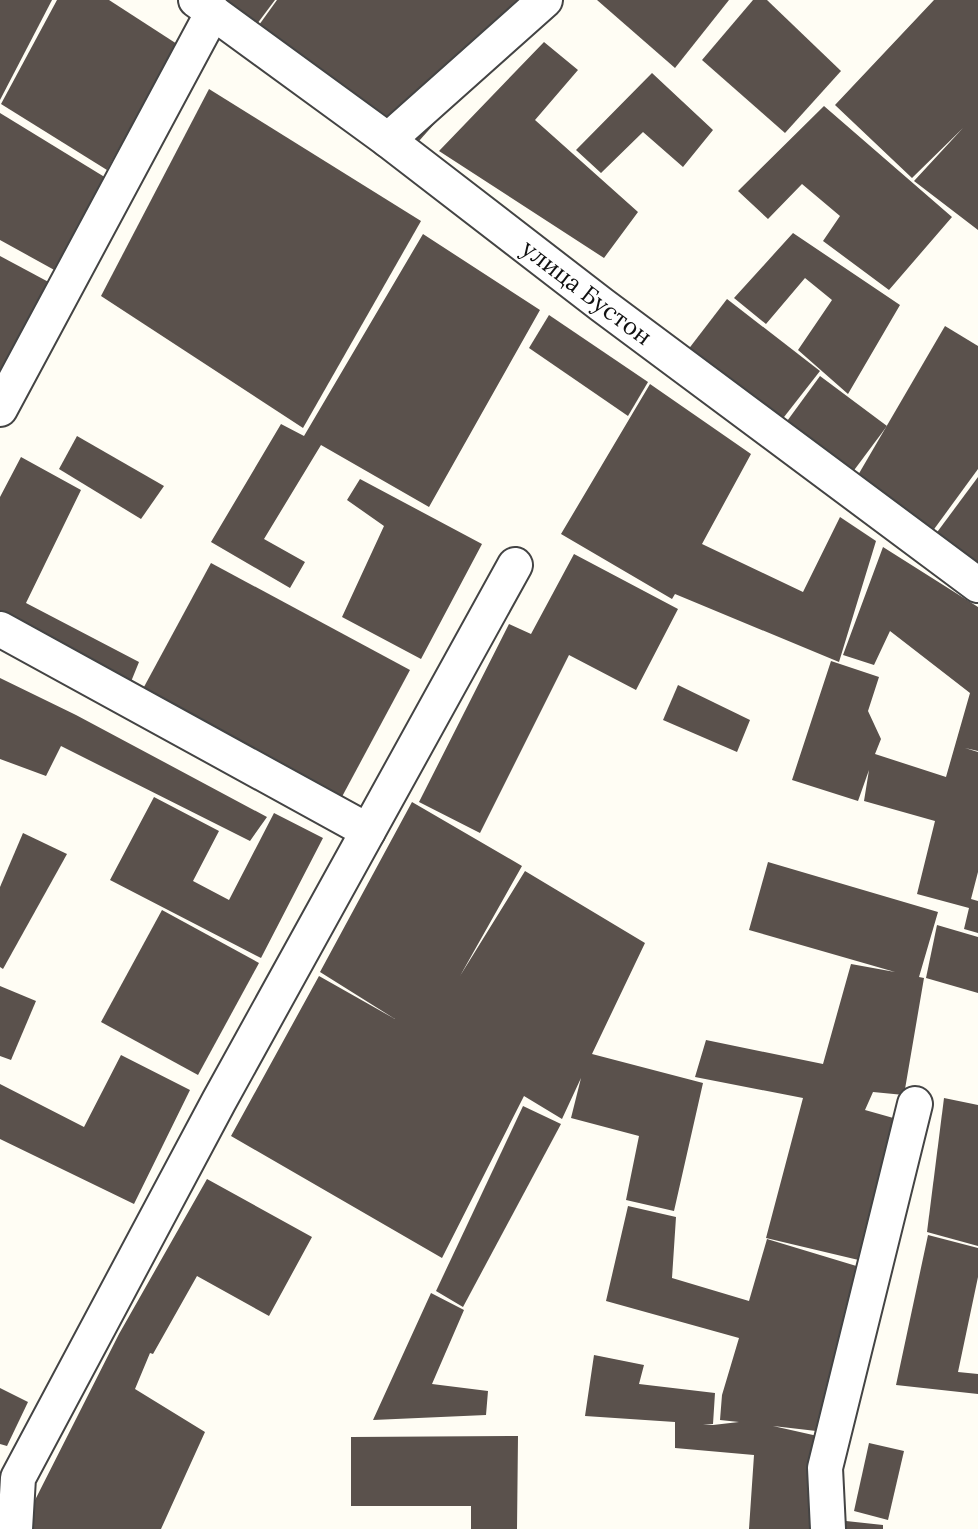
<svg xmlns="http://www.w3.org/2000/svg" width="978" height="1529" font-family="Lora,serif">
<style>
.building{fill:#5a514c}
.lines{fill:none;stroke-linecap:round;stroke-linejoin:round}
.minor-casing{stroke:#444;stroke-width:38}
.minor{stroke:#fff;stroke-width:34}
.labels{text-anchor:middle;stroke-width:8;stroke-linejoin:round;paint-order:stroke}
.street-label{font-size:24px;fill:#111;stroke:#fff}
</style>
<rect width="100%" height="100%" fill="#fffdf4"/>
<g class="building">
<polygon points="0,0 52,0 0,100"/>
<polygon points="57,0 109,0 177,44 107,170 1,104"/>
<polygon points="222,0 275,0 257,24"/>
<polygon points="277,0 537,0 542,3 419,141 259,25"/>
<polygon points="597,0 729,0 675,68"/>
<polygon points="753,0 767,0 841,71 785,133 702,60"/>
<polygon points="934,0 978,0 978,230 914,181 963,128 912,178 835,105"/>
<polygon points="544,42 578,70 535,120 638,212 604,258 439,151"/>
<polygon points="652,73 713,130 683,167 643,132 601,173 576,150"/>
<polygon points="209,89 421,221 303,428 101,296"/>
<polygon points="824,106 952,217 889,290 823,241 840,216 802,184 768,219 738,191"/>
<polygon points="0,113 116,184 67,277 0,240"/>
<polygon points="793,233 900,305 848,394 798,350 832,300 805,278 766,324 734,298"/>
<polygon points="423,234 540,310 429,507 321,445 264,539 305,562 290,588 211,542 281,424 304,436"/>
<polygon points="0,256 56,286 0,392"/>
<polygon points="727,299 820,371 777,426 684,355"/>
<polygon points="549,315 648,382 628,416 529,348"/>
<polygon points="945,326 978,346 978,469 932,532 854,482"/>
<polygon points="820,376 887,426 849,477 782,428"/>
<polygon points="650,384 751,454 702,544 803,592 840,517 876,541 839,662 675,594 672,599 561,534"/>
<polygon points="77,436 164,486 141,519 59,469"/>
<polygon points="21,457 81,490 26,603 139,662 126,694 0,627 0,497"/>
<polygon points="978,477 978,567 935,535"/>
<polygon points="360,479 482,544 421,659 342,617 384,526 347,500"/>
<polygon points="883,547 978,607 978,751 965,748 978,752 978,872 971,899 978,901 978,933 964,929 969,908 917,894 935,821 864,801 869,770 858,801 792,780 831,661 879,677 868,711 881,739 875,754 946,777 970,693 890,631 874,665 843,655"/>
<polygon points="574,554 678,609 636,690 569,655 480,833 419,802 509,624 531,634"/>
<polygon points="211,563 410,670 337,806 138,698"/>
<polygon points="0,678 76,715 267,817 250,841 61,746 46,776 0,759"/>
<polygon points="678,685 750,720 737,752 663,720"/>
<polygon points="154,797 219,831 193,881 229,900 274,813 323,838 261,958 110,880"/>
<polygon points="412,802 522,866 460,976 525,871 645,943 592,1054 703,1083 674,1211 626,1200 639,1136 571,1118 581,1078 562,1119 524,1096 442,1258 231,1136 319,976 395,1019 320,972"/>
<polygon points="23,833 67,854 3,969 0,967 0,887"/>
<polygon points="768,862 938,912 919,977 924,978 904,1095 873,1092 865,1110 904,1121 867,1262 766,1238 803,1098 695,1077 706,1040 823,1064 851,964 895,972 749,930"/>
<polygon points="162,910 259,963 198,1075 101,1022"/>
<polygon points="937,925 978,937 978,993 926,978"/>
<polygon points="0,986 36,1001 11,1060 0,1056"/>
<polygon points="121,1055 190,1090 134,1204 0,1139 0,1084 84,1127"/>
<polygon points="944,1098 978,1105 978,1246 927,1232"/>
<polygon points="523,1106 561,1124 463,1307 436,1291"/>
<polygon points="207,1179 312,1237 269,1316 197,1276 153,1354 150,1353 135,1389 205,1432 161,1529 31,1529 33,1504 119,1334"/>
<polygon points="628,1206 676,1217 672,1278 749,1301 767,1239 863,1268 825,1432 773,1426 822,1437 814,1529 749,1529 754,1455 675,1448 675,1422 585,1416 594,1355 644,1365 639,1384 715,1393 713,1424 703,1424 713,1425 739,1422 720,1420 722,1395 739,1338 606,1301"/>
<polygon points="928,1235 978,1248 978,1277 958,1372 978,1374 978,1394 896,1385"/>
<polygon points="431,1293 464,1310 432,1384 488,1391 486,1415 373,1420"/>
<polygon points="0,1388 28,1402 7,1446 0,1444"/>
<polygon points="518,1436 517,1529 471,1529 471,1506 351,1506 351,1437"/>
<polygon points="869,1443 904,1451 888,1520 854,1511"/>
<polygon points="846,1521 883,1525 883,1529 845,1529"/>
</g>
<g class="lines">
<g class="minor-casing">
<g id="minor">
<path id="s1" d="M196,0L388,140L602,305L978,585"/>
<polyline points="388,140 545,0"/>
<polyline points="0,409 213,12"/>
<polyline points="0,629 368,831"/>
<polyline points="15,1529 18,1478 219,1101 515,565"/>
<polyline points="828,1529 825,1468 915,1104"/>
</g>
</g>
<use href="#minor" class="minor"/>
</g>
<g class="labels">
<g class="street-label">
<text dy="8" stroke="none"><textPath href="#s1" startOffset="488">улица Бустон</textPath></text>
</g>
</g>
</svg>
